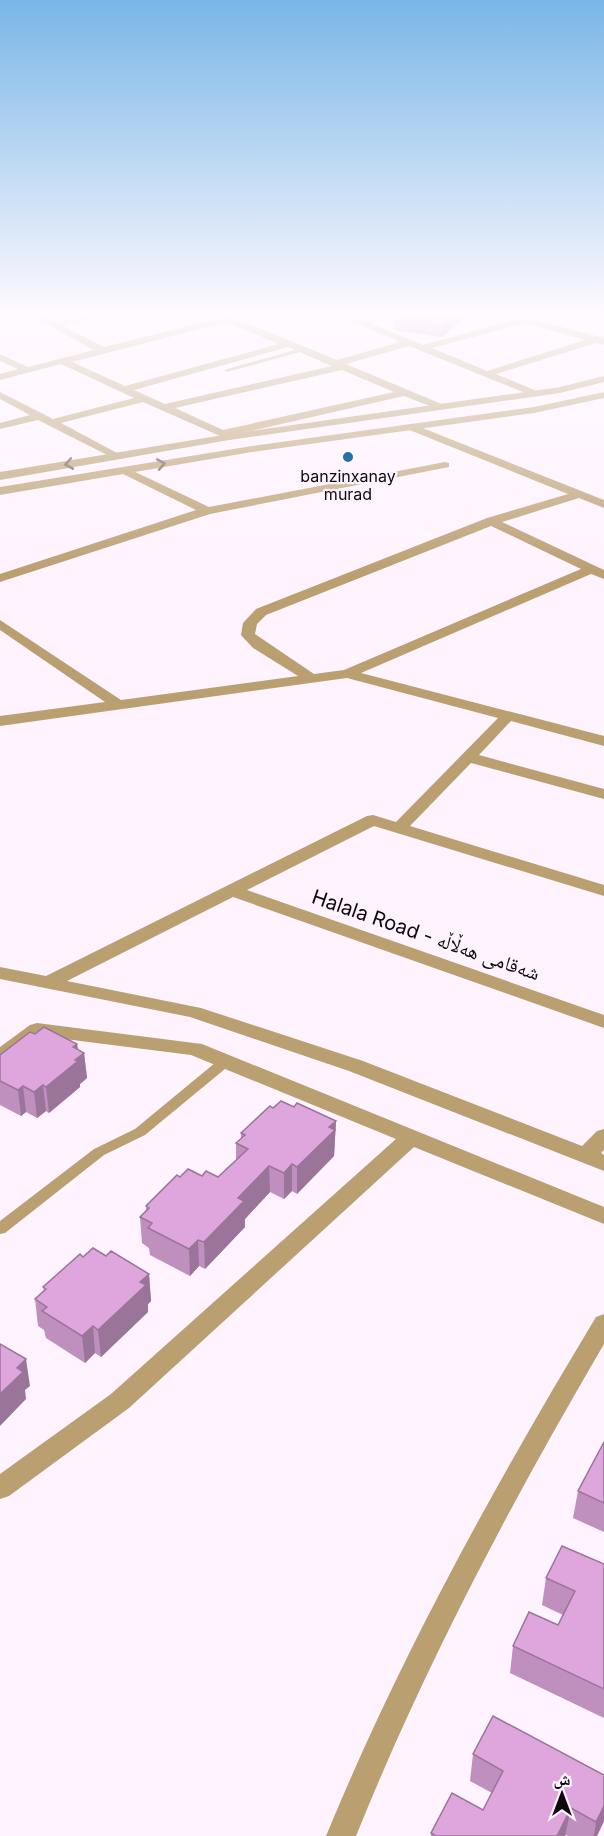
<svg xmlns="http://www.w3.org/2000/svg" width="604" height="1836" font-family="Inter,'Noto Naskh Arabic',sans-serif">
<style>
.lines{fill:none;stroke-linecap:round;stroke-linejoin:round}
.service{fill:#ba9f71;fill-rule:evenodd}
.minor{fill:#ba9f71;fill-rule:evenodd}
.tertiary{fill:#ba9f71;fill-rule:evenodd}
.wall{fill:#bf8fbd}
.shaded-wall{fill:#9b749a}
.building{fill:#dea6dc;stroke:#9b749a;stroke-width:1.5}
.oneway{stroke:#645440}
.poi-dot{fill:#2770a3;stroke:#fff3ff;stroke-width:2}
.labels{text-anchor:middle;stroke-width:4.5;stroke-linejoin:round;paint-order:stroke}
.far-poi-label{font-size:16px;fill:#0f090f;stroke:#fff3ff}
.street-label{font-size:20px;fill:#0f090f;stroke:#fff3ff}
</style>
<rect width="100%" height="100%" fill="#fff3ff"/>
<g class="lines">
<g class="service">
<polygon points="302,348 305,350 304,351 227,372 224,370"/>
<polygon points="226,1057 231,1058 233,1061 231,1064 145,1135 104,1155 5,1233 0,1234 0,1221 94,1149 135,1129 221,1058"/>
</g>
<g class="minor">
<path d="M32,316H44L56,322L83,316H100L63,326L104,347L228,316H244L237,319L337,360L400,342L339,316H352L361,320L391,316L370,323L423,345L526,317L600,337L604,339V345L596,343L496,374L537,391V395L533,396L409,346L346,364L444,405L445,407L440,410L404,396L233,435V439L229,440L143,402L61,423L119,454L121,456L115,459L38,420L0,429V423L30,415L0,399V392L53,419L134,398L61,364L0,380V374L18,369L0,361V354L28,367L94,350ZM227,322L279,344L125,386L72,362ZM526,323L585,340L487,371L432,348ZM288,347L332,366L165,404L134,390ZM342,370L394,392L223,430L175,408Z"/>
<path d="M407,425H415L604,500V508L579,498L502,522L604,570V579L591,574L361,673L604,736V746L511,721L479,755L604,789V799L471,763L410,826L604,885V896L374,826L247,890L604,1015V1028L233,897L67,981L201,1008L363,1061L582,1146L597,1131L604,1129V1150L601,1153L604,1155V1171L349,1071L190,1017L0,979V967L46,976L367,816L373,815L396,822L498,718L347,678L0,726V716L105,702L0,630V620L121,700L298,676L253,648L241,635L243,623L256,609L487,518L568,494L407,429ZM491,526L581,569L344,670L314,674L255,634L257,624L266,615Z"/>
<polygon points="445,462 449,463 449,467 210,514 0,582 0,574 196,510 121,473 121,469 129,469 209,507"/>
<polygon points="37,1023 202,1044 604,1207 604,1224 414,1147 129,1408 9,1496 0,1499 0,1474 111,1394 396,1139 191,1055 41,1036 7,1062 0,1064 0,1047 30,1025"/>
<path d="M604,1314V1344C511,1503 425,1665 356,1836H326C401,1654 495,1485 596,1317Z"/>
</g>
<g class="tertiary">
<polygon points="604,376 604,382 560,393 229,440 0,480 0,472 229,434 560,387"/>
<polygon points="604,392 604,398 534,413 252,452 0,495 0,487 252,446 534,407"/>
</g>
</g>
<g class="wall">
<polygon points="467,316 442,337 394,330 394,320"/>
<polygon points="35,1034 77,1044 78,1050 84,1053 87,1078 80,1084 80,1087 49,1113 46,1111 37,1118 26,1112 21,1116 0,1105 0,1055"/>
<polygon points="294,1107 336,1121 334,1156 297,1194 292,1191 284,1199 270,1192 245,1219 245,1227 205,1269 199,1266 190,1276 150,1255 149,1248 142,1243 140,1217 146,1210 146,1206 180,1177 202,1176 218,1177 236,1160 236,1143 241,1138 241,1133 273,1108"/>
<polygon points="106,1256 149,1274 151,1301 148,1304 148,1312 101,1357 95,1353 85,1363 46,1338 44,1330 38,1326 35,1299 44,1291 43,1287 83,1257"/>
<polygon points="604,1442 604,1532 573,1518 578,1491"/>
<polygon points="604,1564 604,1718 510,1673 513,1646 558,1625 563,1615 542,1605 546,1578"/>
<polygon points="473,1754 604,1775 604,1821 597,1836 568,1836 566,1835 565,1836 431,1836 431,1833 483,1810 492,1793 470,1781"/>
</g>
<g class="shaded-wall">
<polygon points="456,316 467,316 442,337 442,327"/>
<polygon points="77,1044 79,1057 84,1053 87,1078 80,1084 80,1087 49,1113 46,1087 73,1047"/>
<polygon points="43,1085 46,1111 37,1118 34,1092"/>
<polygon points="23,1086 26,1112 21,1116 18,1090"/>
<polygon points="336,1121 334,1156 297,1194 297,1167 329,1127"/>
<polygon points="292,1164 292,1191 284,1199 284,1173"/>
<polygon points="269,1166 270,1192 245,1219 245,1227 205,1269 204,1242 238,1198"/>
<polygon points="198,1240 199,1266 190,1276 189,1249"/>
<polygon points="149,1274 151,1301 148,1304 148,1312 101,1357 98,1330 140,1282"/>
<polygon points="93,1326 95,1353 85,1363 82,1336"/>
<polygon points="26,1359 30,1386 25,1390 26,1399 0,1426 0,1394 17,1368"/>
<polygon points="604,1806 604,1821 597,1836 594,1836 596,1822"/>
<polygon points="571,1808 565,1836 557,1836"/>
</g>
<g class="building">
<polygon points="401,316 456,316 442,327 394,320"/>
<polygon points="44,1027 77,1044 73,1047 84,1053 75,1060 78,1061 46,1087 43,1085 34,1092 23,1086 18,1090 0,1081 0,1055 30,1032 35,1034"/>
<polygon points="281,1101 294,1107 297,1103 336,1121 329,1127 335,1130 297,1167 292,1164 284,1173 269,1166 238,1198 244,1201 204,1242 198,1240 189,1249 148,1228 152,1223 140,1217 149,1208 146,1206 177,1175 180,1177 188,1169 202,1176 206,1171 218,1177 248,1149 236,1143 245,1135 241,1133 270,1106 273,1108"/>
<polygon points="93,1248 106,1256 111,1251 149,1274 140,1282 146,1285 98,1330 93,1326 82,1336 42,1311 47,1307 35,1299 46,1289 43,1287 80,1254 83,1257"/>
<polygon points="0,1344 26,1359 17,1368 23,1372 0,1394"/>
<polygon points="604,1442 604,1503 578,1491"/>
<polygon points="562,1546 604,1564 604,1689 513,1646 529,1612 558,1625 575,1591 546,1578"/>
<polygon points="493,1716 604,1775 604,1806 596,1822 571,1808 557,1836 436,1836 431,1833 452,1793 483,1810 503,1771 473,1754"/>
</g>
<defs><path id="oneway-chevron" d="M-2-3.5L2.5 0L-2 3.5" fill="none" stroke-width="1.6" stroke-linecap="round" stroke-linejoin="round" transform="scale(1.5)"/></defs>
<g class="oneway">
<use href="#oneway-chevron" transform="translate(69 464) rotate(170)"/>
<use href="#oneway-chevron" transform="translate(161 464) rotate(-10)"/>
</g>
<linearGradient id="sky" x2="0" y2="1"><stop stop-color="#79b6e7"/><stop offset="0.55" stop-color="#fffaff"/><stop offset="1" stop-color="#fffaff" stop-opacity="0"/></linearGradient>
<rect width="604" height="573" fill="url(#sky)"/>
<circle class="poi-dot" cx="348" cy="457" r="6"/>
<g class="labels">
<g class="far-poi-label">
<text x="348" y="482">banzinxanay<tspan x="348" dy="18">murad</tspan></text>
</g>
<g class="street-label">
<text transform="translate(426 935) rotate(19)" y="7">Halala Road - شەقامی هەڵاڵە</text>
</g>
</g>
<g transform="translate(562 1794)" stroke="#fff3ff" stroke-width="4.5" paint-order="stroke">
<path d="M0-4.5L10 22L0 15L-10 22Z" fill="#0f090f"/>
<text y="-9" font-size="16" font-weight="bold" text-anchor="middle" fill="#0f090f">ش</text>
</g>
</svg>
